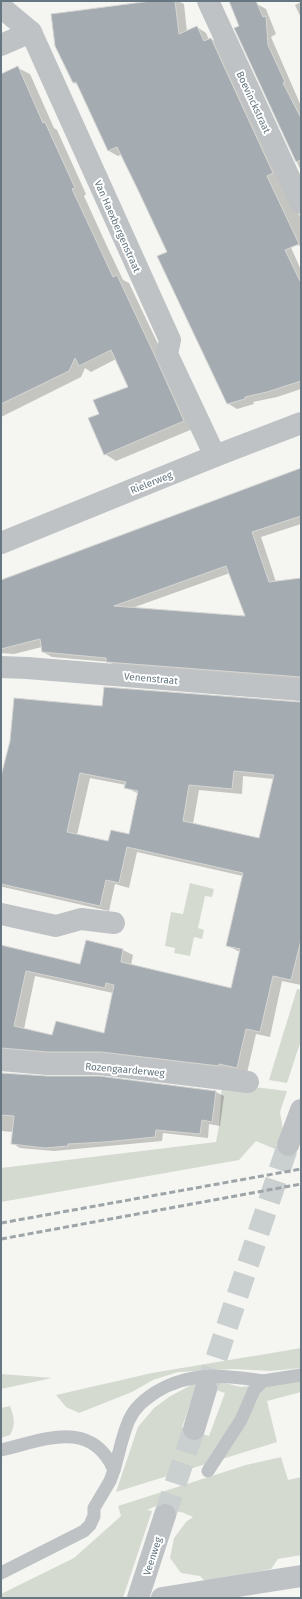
<svg xmlns="http://www.w3.org/2000/svg" width="302" height="1599" font-family="'Fira Sans',sans-serif">
<style>
.green{fill:#d5dad1;fill-rule:evenodd}
.shadow{fill:#0003;fill-rule:evenodd}
.building{fill:#a4acb1;stroke:#d6d6d4;fill-rule:evenodd}
.lines{fill:none;stroke-linecap:round;stroke-linejoin:round}
.tertiary-tunnel{stroke:#cacfd0;stroke-width:22;stroke-dasharray:22 11;stroke-linecap:butt}
.service{stroke:#bec2c5;stroke-width:13}
.minor{stroke:#bec2c5;stroke-width:22}
.tertiary{stroke:#bec2c5;stroke-width:22}
.rail{stroke:#9ea5a9;stroke-width:3;stroke-dasharray:6 3;stroke-linecap:butt}
.labels{text-anchor:middle;stroke-width:4;stroke-linejoin:round;paint-order:stroke}
.street-label{font-size:10px;fill:#667781;stroke:#fff}
</style>
<rect width="100%" height="100%" fill="#f5f5f2"/>
<g class="green">
<polygon points="190,883 214,889 212,897 205,896 198,928 204,930 202,939 194,937 190,956 174,953 175,948 165,946 171,912 183,914"/>
<polygon points="297,989 301,990 301,1040 287,1083 269,1080"/>
<polygon points="222,1083 287,1091 280,1112 283,1130 275,1149 256,1141 239,1160 1,1202 1,1168 216,1142 219,1126"/>
<polygon points="301,1348 301,1368 270,1371 234,1369 178,1372 153,1380 132,1392 79,1413 66,1407 56,1395 152,1373"/>
<polygon points="1,1374 52,1378 1,1389"/>
<path d="M301,1380V1392L267,1401L277,1442L116,1492L138,1427L154,1408L169,1397L193,1384L221,1382L241,1387ZM197,1384L225,1393L209,1436L182,1427Z"/>
<path d="M10,1406C14,1417 16,1425 10,1435L1,1438V1408Z"/>
<polygon points="281,1457 288,1480 301,1477 301,1555 278,1559 271,1569 206,1582 200,1576 181,1573 170,1558 174,1538 186,1522 193,1517 184,1513 156,1506 147,1510 152,1511 123,1598 1,1598 1,1594 74,1558 121,1516 118,1506 246,1465"/>
</g>
<g class="shadow">
<polygon points="160,1 178,1 184,4 187,32 197,27 206,33 209,40 211,39 220,44 299,215 301,216 301,246 289,243 301,270 301,389 277,397 253,402 254,404 237,409 227,403 168,252 122,154 118,156 109,151 78,85 74,83 56,46"/>
<polygon points="301,2 301,18 295,5"/>
<polygon points="257,4 266,9 276,34 271,37 301,106 301,171 236,29 240,27"/>
<polygon points="18,68 30,74 54,128 57,130 86,194 84,196 106,244 123,280 129,283 167,363 195,428 116,461 105,454 101,414 130,388 116,359 91,372 85,368 81,377 1,417 1,75"/>
<path d="M301,470V524L261,537L276,582L301,579V682L117,667L109,662L52,657L43,652L42,647L14,654L1,653V582ZM230,573L247,617L132,608Z"/>
<path d="M301,703V985L282,981L270,1037L256,1034L247,1073L1,1058V946L81,965L86,941L123,950L133,955L131,965L231,989L240,952L228,946L243,876L137,852L129,888L115,884L109,911L3,887L1,886V786L103,707ZM243,776L274,779L260,839L193,824L199,790L242,794ZM90,778L126,785L125,787L139,794L129,835L109,842L77,835ZM35,976L113,993L104,1034L53,1036L24,1029Z"/>
<polygon points="1,1074 216,1092 224,1096 220,1126 209,1124 208,1138 163,1133 162,1141 54,1151 20,1148 12,1143 13,1132 1,1131"/>
</g>
<g class="building">
<polygon points="151,1 175,1 179,34 197,26 204,41 211,38 273,173 267,176 299,244 285,250 301,283 301,381 267,392 245,397 245,399 227,404 157,256 167,252 138,190 117,147 108,151 76,82 73,83 55,46 51,14"/>
<polygon points="229,1 256,1 263,17 266,16 268,45 285,82 283,83 301,118 301,160 296,162 234,28 239,26"/>
<polygon points="18,66 43,123 45,122 75,188 72,189 94,236 113,277 117,275 155,356 184,421 104,455 88,418 99,414 93,400 128,387 111,350 79,366 75,358 69,371 1,404 1,74"/>
<path d="M301,468V516L252,532L269,582L301,578V677L106,662V658L42,652L40,639L1,649V580ZM226,566L245,616L114,606Z"/>
<path d="M104,687L301,702V940L291,980L273,976L260,1032L246,1029L237,1068L219,1064V1066L101,1052H48L1,1048V945L80,964L86,940L123,949L121,962L231,988L240,949L226,946L243,873L127,847L119,883L106,880L100,906L1,884V776L10,741L14,698L102,706ZM234,771L274,775L259,838L183,821L189,785L232,789ZM80,773L126,782L124,788L138,791L129,834L111,830L108,841L67,832ZM26,971L105,988L106,983L114,985L104,1033L56,1021L52,1035L14,1026Z"/>
<polygon points="1,1073 47,1076 99,1076 216,1091 212,1122 202,1120 200,1134 156,1130 155,1137 105,1142 68,1144 68,1146 45,1148 11,1144 14,1116 1,1115"/>
</g>
<g class="lines">
<g class="tertiary-tunnel">
<polyline points="206,1389 288,1145"/>
<polyline points="165,1515 194,1429"/>
</g>
<g class="service">
<path d="M1,1450C44,1440 91,1418 114,1470L110,1481L94,1508V1516L90,1525L84,1531L1,1573"/>
<path d="M114,1470C119,1454 122,1436 129,1420C135,1407 144,1400 156,1392C190,1371 225,1375 263,1381"/>
<polyline points="208,1471 241,1420 254,1390 263,1381 301,1375"/>
</g>
<g class="minor">
<polyline points="208,1 301,203"/>
<polyline points="1,7 31,32 170,340 167,354 215,456"/>
<polyline points="1,45 31,32"/>
<polyline points="1,543 215,456 301,423"/>
<polyline points="1,667 27,668 301,690"/>
<polyline points="1,914 56,926 81,919 114,923"/>
<polyline points="1,1060 47,1064 100,1064 248,1082"/>
<polyline points="162,1598 301,1576"/>
</g>
<g class="tertiary">
<polyline points="288,1145 301,1110"/>
<polyline points="194,1429 206,1389"/>
<polyline points="138,1598 165,1515"/>
</g>
<g class="rail">
<polyline points="1,1223 301,1169"/>
<polyline points="1,1239 301,1184"/>
</g>
</g>
<g class="labels">
<g class="street-label">
<text transform="translate(254 102) rotate(65)" y="4">Boevinckstraat</text>
<text transform="translate(118 226) rotate(66)" y="4">Van Haexbergenstraat</text>
<text transform="translate(151 482) rotate(-22)" y="4">Rielerweg</text>
<text transform="translate(151 678) rotate(5)" y="4">Venenstraat</text>
<text transform="translate(125 1069) rotate(5)" y="4">Rozengaarderweg</text>
<text transform="translate(152 1556) rotate(-72)" y="4">Veenweg</text>
</g>
</g>
<rect width="302" height="1599" fill="none" stroke="#667781" stroke-width="4"/>
</svg>
